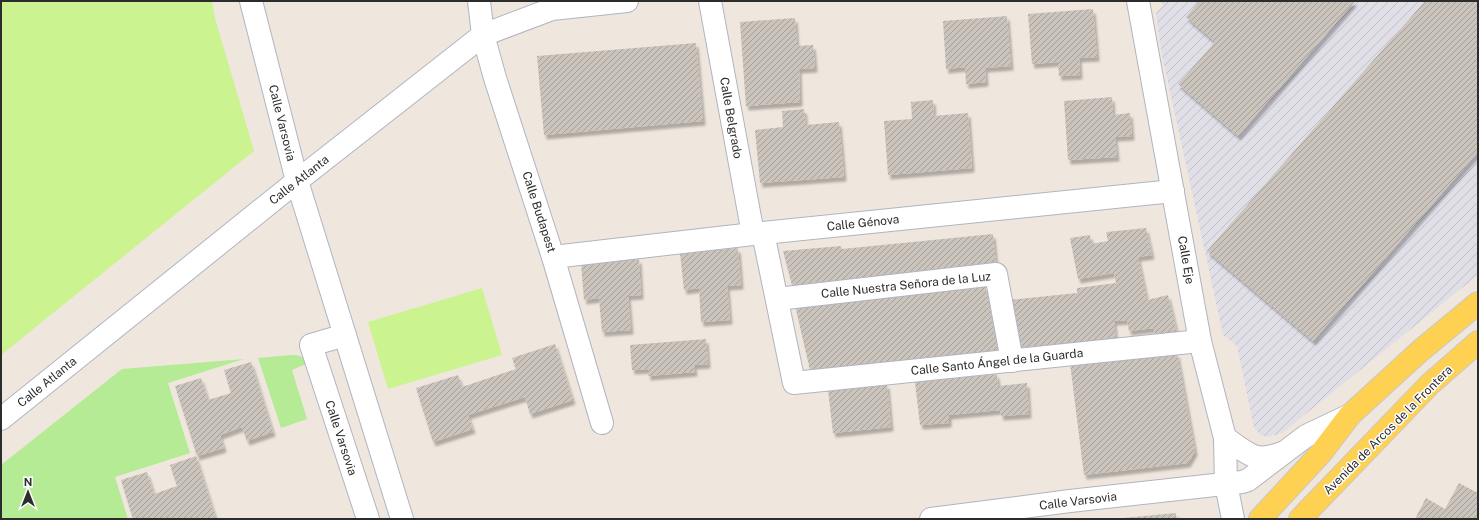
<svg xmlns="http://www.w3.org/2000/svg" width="1479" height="520" font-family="'Public Sans',sans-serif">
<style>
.industrial{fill:url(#industrial-furrows)}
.park{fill:#b4eb94}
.pitch{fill:#cbf38f}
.building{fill:url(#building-hatch);filter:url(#shadow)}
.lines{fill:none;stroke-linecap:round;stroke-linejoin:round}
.street-casing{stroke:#b1b4c1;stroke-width:24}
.secondary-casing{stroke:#b1b4c1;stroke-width:24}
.primary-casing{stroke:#c8c8c8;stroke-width:24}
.street{stroke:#fff;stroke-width:22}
.secondary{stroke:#fff;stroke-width:22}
.primary{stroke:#fed153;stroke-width:22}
.labels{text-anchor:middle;stroke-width:3;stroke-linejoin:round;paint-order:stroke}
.street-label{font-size:12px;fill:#2c2c2c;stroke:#fff}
</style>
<defs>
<pattern id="industrial-furrows" width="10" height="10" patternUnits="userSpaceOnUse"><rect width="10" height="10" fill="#e0dee7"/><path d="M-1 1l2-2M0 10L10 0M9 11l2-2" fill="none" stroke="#c0bfc6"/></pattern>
<pattern id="building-hatch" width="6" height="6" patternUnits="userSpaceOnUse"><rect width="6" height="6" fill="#cac4bc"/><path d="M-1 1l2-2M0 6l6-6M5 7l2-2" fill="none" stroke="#a49f99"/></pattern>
<filter id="shadow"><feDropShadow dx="2.5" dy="4.5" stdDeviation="1" flood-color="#0004"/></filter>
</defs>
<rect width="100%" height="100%" fill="#efe7dd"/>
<polygon class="industrial" points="1159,1 1478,1 1478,275 1282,433 1268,437 1260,435 1254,428 1237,346 1223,335 1161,50 1156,13 1164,5"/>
<g class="park">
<path d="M291,355C299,355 303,356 308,363L292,370L307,419L281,428L258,358Z"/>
<polygon points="244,359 168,383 190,453 115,477 128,519 1,519 1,465 122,369"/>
</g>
<g class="pitch">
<polygon points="1,1 212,1 215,18 254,151 1,355"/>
<polygon points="482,288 502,355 388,389 368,322"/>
</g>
<g class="building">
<polygon points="1199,1 1355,1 1238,136 1178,84 1215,42 1186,17"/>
<polygon points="1425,1 1478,1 1478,152 1313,341 1207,251"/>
<polygon points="1093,9 1097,57 1079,58 1080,75 1059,76 1058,62 1032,64 1028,14"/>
<polygon points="1007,16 1011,66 985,68 986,82 966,84 965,67 946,69 943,21"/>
<polygon points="795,18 797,46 813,45 815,68 799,69 800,102 746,106 740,22"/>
<polygon points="696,43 703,121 544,135 537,56"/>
<polygon points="1112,97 1113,115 1130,113 1132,136 1115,137 1117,157 1068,160 1064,101"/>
<polygon points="933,100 934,116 968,113 972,168 888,175 884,121 912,119 911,102"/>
<polygon points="804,109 806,125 839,122 844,177 760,183 755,130 783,127 782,111"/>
<polygon points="1146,228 1152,255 1138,257 1147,300 1168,295 1178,337 1156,338 1154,328 1129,331 1127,320 1114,321 1116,341 1018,351 1009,300 1077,293 1077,288 1116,283 1112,263 1114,273 1078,279 1070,238 1090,235 1091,244 1108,241 1106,232"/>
<polygon points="993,234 996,265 792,285 783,251 841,246 842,249"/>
<polygon points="738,248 741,285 727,286 730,320 701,322 699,288 684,290 680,253"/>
<polygon points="639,259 641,295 628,296 631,330 602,332 599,298 584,300 581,263"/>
<polygon points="985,285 999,350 810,370 795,305"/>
<polygon points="706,339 708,364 694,365 695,372 648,376 648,369 632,370 630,345"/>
<polygon points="555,344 573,400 530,414 525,397 468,415 473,429 433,442 416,388 458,375 462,387 516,369 512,358"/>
<polygon points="1177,353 1195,451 1188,463 1084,475 1070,363"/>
<polygon points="251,362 273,432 247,441 242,427 220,435 224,448 197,456 175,386 201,378 208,400 231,393 224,370"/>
<polygon points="997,374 998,386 1027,383 1029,414 1001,416 1000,410 949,415 949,423 920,425 915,382"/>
<polygon points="887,384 891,427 833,433 828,390"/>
<polygon points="196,456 216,519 133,519 121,480 147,472 154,494 177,486 170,465"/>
<polygon points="1459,483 1478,493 1478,516 1477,519 1415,519 1426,498 1445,509"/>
<polygon points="1176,513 1176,519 1123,519 1123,518"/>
</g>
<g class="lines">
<g class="street-casing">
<g id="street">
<polyline points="479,1 483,35 495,78 553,257 602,423"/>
<polyline points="710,1 753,234"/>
<polyline points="1138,1 1200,341 1225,438 1226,484 1233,519"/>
<polyline points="297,181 402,519"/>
<polyline points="763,233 794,383 1200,341"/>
<polyline points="553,257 753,234 1173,191"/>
<polyline points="777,299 996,274 1012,361"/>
<polyline points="345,335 311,345 368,519"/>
<path d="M1225,438C1248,453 1254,464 1282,453"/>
<polyline points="931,519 1070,501 1242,482 1248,480 1306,436 1350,415"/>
</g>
</g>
<g class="secondary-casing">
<g id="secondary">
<polyline points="251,1 297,181"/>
<polyline points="1,419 297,181 483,35 552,9 627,1"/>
</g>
</g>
<g class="primary-casing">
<g id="primary">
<polyline points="1260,519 1321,453 1350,415 1420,351 1478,303"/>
<polyline points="1300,519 1430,384 1478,342"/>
</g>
</g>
<use href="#street" class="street"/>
<use href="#secondary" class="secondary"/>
<use href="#primary" class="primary"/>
</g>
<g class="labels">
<g class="street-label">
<text transform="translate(731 118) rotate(80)" y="4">Calle Belgrado</text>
<text transform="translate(282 123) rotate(76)" y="4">Calle Varsovia</text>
<text transform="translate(299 180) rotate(-38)" y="4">Calle Atlanta</text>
<text transform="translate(539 212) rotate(72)" y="4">Calle Budapest</text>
<text transform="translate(863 223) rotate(-6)" y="4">Calle Génova</text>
<text transform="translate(1186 260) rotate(80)" y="4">Calle Eje</text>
<text transform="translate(906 285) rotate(-6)" y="4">Calle Nuestra Señora de la Luz</text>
<text transform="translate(997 362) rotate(-6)" y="4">Calle Santo Ángel de la Guarda</text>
<text transform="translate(47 382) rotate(-39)" y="4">Calle Atlanta</text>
<text transform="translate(1388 430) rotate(-45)" y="4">Avenida de Arcos de la Frontera</text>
<text transform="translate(341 438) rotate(72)" y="4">Calle Varsovia</text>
<text transform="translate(1078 501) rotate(-7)" y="4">Calle Varsovia</text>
</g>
</g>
<rect width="1479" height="520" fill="none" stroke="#2c2c2c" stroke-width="4"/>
<g transform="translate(28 492)" stroke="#ffffff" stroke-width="3" paint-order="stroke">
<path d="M0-3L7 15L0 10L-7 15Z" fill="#2c2c2c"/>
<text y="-6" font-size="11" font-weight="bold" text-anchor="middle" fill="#2c2c2c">N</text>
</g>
</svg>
